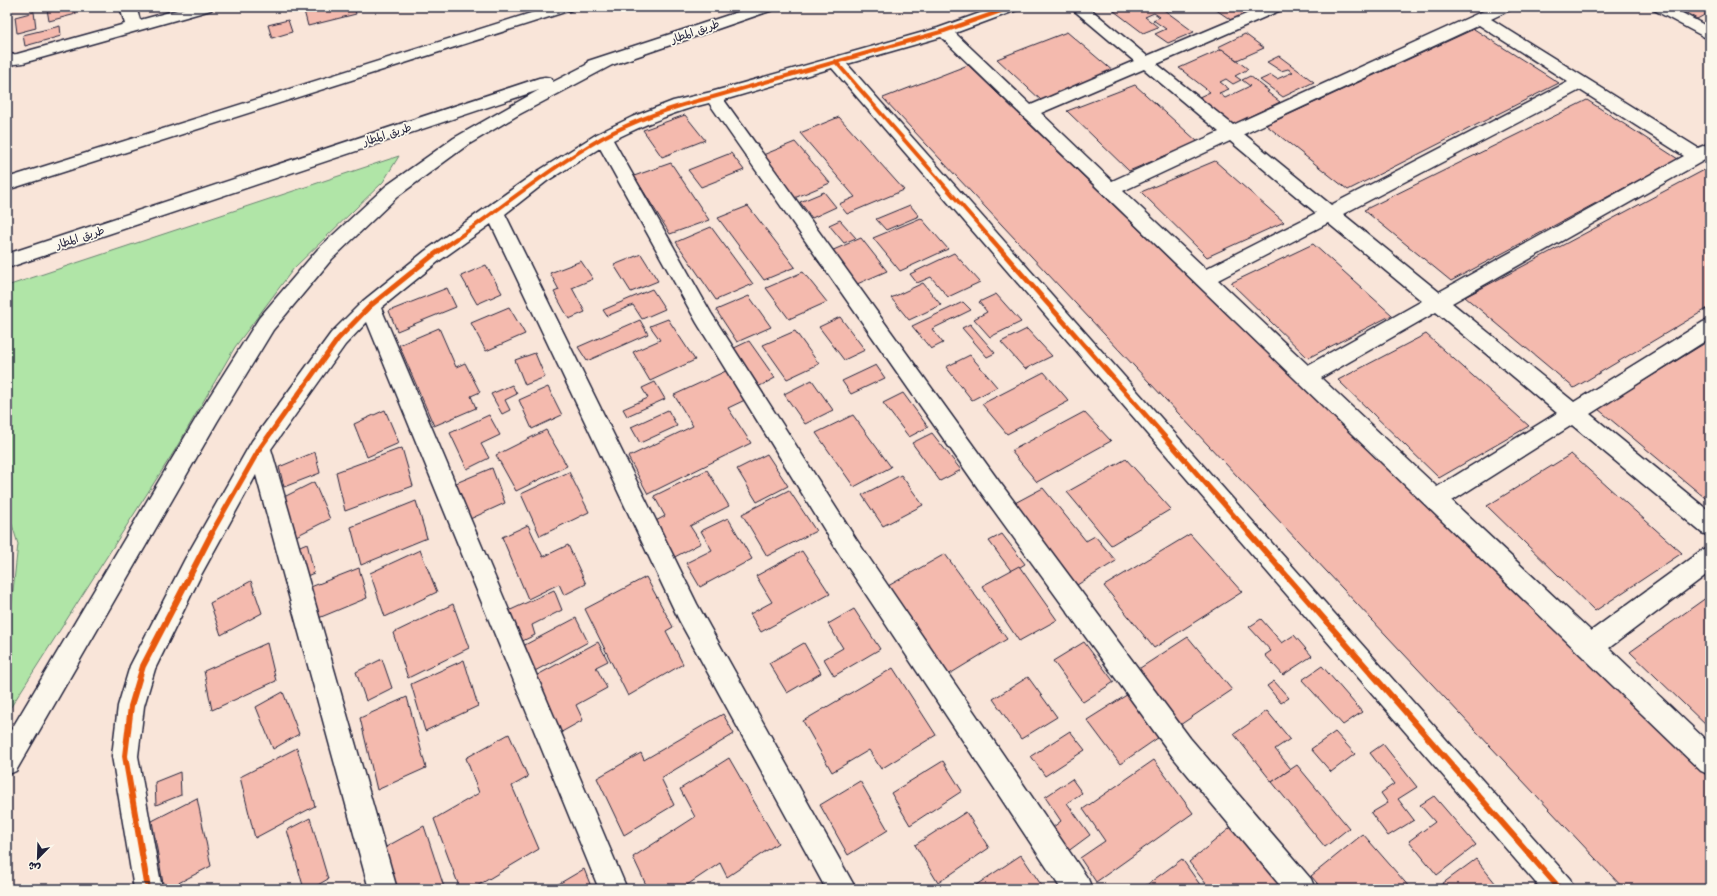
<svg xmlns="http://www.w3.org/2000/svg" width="1717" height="896" font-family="'Architects Daughter','Playpen Sans Arabic',sans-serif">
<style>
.green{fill:#b0e5a7;stroke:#698471}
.building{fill:#f4baae;stroke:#22223b}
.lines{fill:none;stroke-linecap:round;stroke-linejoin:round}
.street-casing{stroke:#22223b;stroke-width:3}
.highway-casing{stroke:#22223b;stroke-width:3}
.street{fill:#fbf7ec;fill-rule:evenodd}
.highway{fill:#fbf7ec;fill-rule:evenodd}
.cycleway-far2-casing{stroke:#fbf7ec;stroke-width:6}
.cycleway-far1-casing{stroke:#fbf7ec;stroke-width:8}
.cycleway-casing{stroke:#fbf7ec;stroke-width:8}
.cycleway-far2{stroke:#e8590c;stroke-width:4}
.cycleway-far1{stroke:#e8590c;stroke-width:5}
.cycleway{stroke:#e8590c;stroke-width:6}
.labels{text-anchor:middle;stroke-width:3.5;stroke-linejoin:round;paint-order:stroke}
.far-street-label{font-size:11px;fill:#22223b;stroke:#fbf7ec}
</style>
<rect width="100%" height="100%" fill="#f9e5d9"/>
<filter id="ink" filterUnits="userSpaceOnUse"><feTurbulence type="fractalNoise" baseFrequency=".025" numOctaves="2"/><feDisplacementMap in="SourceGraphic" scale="8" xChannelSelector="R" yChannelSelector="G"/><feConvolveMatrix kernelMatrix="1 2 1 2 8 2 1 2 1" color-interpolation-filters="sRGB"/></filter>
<g filter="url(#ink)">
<polygon class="green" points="399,156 383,182 294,268 235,347 175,450 7,713 7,646 18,544 7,509 7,286"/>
<g class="building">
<polygon points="54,7 69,7 70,11 75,10 76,14 49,21 47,9"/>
<polygon points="303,7 354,7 356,14 308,26"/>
<polygon points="1124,7 1160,7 1194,32 1168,43 1155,34 1166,29 1153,20 1160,17 1154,13 1145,17 1158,27 1143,33 1114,11"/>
<polygon points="1164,7 1181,7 1170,11"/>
<polygon points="1212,7 1238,7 1247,14 1231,20"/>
<polygon points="1676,7 1710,7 1710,12 1697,19"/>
<polygon points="34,12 36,28 17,33 15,17"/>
<polygon points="288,20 292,32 272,38 268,25"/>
<polygon points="60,26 61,36 25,46 23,35"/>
<polygon points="1474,29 1559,83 1348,190 1266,125"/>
<polygon points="1067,32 1114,72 1042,101 997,59"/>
<polygon points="1245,34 1264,48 1237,60 1218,47"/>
<polygon points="1222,49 1248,69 1235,76 1241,80 1233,84 1226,79 1220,82 1229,89 1219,93 1225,98 1250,86 1242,80 1250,76 1269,91 1267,92 1280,102 1232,125 1197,98 1210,92 1179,68"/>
<polygon points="1279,56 1314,82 1283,97 1260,80 1271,75 1277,79 1293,72 1288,69 1281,71 1267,62"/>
<polygon points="968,65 1710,779 1710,889 1624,889 883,98"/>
<polygon points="1135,85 1198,142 1129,171 1067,111"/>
<polygon points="1587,100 1678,159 1451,281 1364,210"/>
<polygon points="685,115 705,140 662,157 643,130"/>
<polygon points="839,117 904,190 847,214 839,204 855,197 800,133"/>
<polygon points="795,142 830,183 792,199 758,157"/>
<polygon points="731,153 744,170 701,187 688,170"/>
<polygon points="1215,161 1284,222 1207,257 1141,192"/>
<polygon points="671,163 709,220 670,234 634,176"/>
<polygon points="1710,167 1710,307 1574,388 1465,297"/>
<polygon points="824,192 836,207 812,218 800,202"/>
<polygon points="910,205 919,216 886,230 876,219"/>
<polygon points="748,206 795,267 764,280 718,218"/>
<polygon points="921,218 948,249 900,271 873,238"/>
<polygon points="840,220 856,238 844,243 829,225"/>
<polygon points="711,227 753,284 716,300 676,242"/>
<polygon points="861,238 887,271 841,291 815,258"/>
<polygon points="1313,244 1392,315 1308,358 1231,283"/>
<polygon points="954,253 980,282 948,297 931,277 917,283 910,274"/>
<polygon points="641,254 658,281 631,292 614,265"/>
<polygon points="581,261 593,279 572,288 585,312 569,319 554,292 559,290 550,273"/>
<polygon points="486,265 502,293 477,304 461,276"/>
<polygon points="803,272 827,302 789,319 766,288"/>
<polygon points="923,283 941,305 909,320 891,298"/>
<polygon points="447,288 456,307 397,331 389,311"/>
<polygon points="652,289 665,309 642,319 633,305 607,316 603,310"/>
<polygon points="996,294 1021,322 990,337 974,319 987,312 979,302"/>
<polygon points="749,296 771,327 737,342 716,310"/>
<polygon points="963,302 971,310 932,329 943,343 931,349 912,326"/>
<polygon points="509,307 525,334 486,351 471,323"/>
<polygon points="840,317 865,350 844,360 819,327"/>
<polygon points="668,319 695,360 650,381 633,352 660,340 650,326"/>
<polygon points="640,320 648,334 587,361 578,347"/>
<polygon points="970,324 995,353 987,357 962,328"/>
<polygon points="439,328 456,367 465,363 480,392 471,396 476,408 434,426 399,345"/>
<polygon points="1027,329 1052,356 1025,369 1001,342"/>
<polygon points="795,331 819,364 787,379 763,345"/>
<polygon points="1426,334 1529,426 1439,478 1338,380"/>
<polygon points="1710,340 1710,502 1598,409"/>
<polygon points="749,341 775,378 756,388 730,350"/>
<polygon points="535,353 545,377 525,385 515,360"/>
<polygon points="970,355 997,387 972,400 946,367"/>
<polygon points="876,365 885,378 851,394 842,381"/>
<polygon points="728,370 747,399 728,408 751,443 648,494 628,457 693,426 674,395"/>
<polygon points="1044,372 1069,401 1007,434 982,404"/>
<polygon points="812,380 833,410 805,424 784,394"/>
<polygon points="655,382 665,399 627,416 623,409 648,398 642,388"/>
<polygon points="512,385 517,394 505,400 510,410 502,414 491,394"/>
<polygon points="548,387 562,415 532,429 519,400"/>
<polygon points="903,393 928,427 909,437 883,403"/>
<polygon points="385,410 399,443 367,457 354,424"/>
<polygon points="668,410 677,426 640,443 631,427"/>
<polygon points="1084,412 1111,441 1037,482 1011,451"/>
<polygon points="489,415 500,435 481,444 489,458 467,469 450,433"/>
<polygon points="853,415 891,467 854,487 816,433"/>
<polygon points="546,430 567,466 516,491 496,455"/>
<polygon points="932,433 961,470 940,481 912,443"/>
<polygon points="402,448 413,486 345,511 336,472"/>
<polygon points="315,452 320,473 284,487 279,467"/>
<polygon points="767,454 788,486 757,502 737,469"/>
<polygon points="1571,454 1682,553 1595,611 1487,506"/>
<polygon points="1126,459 1171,509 1111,545 1067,492"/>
<polygon points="492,468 505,503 470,519 456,483"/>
<polygon points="707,470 729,506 690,526 701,543 671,559 652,523 665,516 654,496"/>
<polygon points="569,472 589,512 540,536 521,494"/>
<polygon points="901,475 923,505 883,526 862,495"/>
<polygon points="314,482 330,519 282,543 266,506"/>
<polygon points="1043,488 1086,541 1095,536 1116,561 1077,585 1013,504"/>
<polygon points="789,490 816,531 767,556 742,514"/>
<polygon points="416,501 427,538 361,565 351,527"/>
<polygon points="728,518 752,559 700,587 686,563 712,550 701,531"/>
<polygon points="528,525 543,557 568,545 586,584 564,595 559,584 528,599 502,537"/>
<polygon points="1002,534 1025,564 1012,572 989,541"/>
<polygon points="1190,534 1242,592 1154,648 1104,586"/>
<polygon points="307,543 314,573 290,583 283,553"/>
<polygon points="420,550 437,592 385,617 370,573"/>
<polygon points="802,551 830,594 761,632 750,614 772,602 756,576"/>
<polygon points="945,554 1007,639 948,675 888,586"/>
<polygon points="1019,566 1057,620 1019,641 982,586"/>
<polygon points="359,568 367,598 309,622 303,590"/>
<polygon points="646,577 673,627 666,631 683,664 628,696 585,609"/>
<polygon points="251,581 262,613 221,635 210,603"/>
<polygon points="554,590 562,610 532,625 535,635 514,645 502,614"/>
<polygon points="1710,595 1710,729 1630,652"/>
<polygon points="453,604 469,648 408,678 393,633"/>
<polygon points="854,609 880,649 834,676 824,659 843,648 828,624"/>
<polygon points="576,618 588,642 533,672 521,647"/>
<polygon points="1261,619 1282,643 1294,635 1312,656 1283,675 1265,655 1271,651 1249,627"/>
<polygon points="1188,637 1232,690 1177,727 1134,672"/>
<polygon points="598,642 608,661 596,667 607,688 576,705 583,720 558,734 532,678"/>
<polygon points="1084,642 1114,682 1083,702 1053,661"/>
<polygon points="267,643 276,681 212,710 204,671"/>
<polygon points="804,643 821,673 787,693 769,663"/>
<polygon points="382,659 392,688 366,701 356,672"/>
<polygon points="464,660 478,706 425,731 411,684"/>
<polygon points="1322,666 1362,712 1343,725 1302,680"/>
<polygon points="893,668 936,735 881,769 869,750 832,772 803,721"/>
<polygon points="1028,677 1057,717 1021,739 993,699"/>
<polygon points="1274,681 1289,698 1281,703 1267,686"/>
<polygon points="1133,691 1165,733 1120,764 1087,720"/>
<polygon points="283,692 299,734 273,749 256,707"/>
<polygon points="407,697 426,768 377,790 360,718"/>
<polygon points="1267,711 1290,739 1275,749 1291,769 1272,782 1234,734"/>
<polygon points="723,714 734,734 661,778 674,805 624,835 597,778 641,753 644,760"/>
<polygon points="1070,731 1085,750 1045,776 1031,756"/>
<polygon points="1335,732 1355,754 1331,772 1311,749"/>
<polygon points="509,734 528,777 512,786 539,849 472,889 460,889 434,819 479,793 466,758"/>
<polygon points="1383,744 1417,787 1398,799 1414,820 1388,836 1371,813 1388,803 1381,793 1394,784 1370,753"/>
<polygon points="297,748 315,806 255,838 240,777"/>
<polygon points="729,758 778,843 727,877 720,863 681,889 648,889 633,857 695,817 680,789"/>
<polygon points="1154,760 1193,813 1096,882 1080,858 1105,841 1083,809"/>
<polygon points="943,761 962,791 910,825 891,793"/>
<polygon points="1297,765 1349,828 1325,847 1272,782"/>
<polygon points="180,772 181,795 156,805 155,782"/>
<polygon points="1072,779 1082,793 1067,803 1090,835 1067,852 1052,828 1061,821 1045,797"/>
<polygon points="860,781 888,830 848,855 820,805"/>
<polygon points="1434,796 1476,845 1437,875 1409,841 1435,822 1420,805"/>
<polygon points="197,798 211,866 167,889 164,889 152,821"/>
<polygon points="966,812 989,848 938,883 915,845"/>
<polygon points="310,818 328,879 311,889 304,889 287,830"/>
<polygon points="1235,824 1285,889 1210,889 1189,862"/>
<polygon points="424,826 444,887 441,889 385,889 375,853"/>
<polygon points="1363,834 1411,889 1322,889 1311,876"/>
<polygon points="1021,855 1044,889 970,889"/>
<polygon points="1182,859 1203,889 1141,889"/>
<polygon points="1476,859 1500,889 1435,889"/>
<polygon points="584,869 592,889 550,889"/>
</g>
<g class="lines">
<g class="street-casing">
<g id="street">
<polygon points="120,7 136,7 140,20 188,7 214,7 211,10 23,63 7,65 7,55 17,54 125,24"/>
<path d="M997,7H1020L1017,10L955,33L1031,105L1134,61L1070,7H1088L1147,56L1263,7H1284L1281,10L1157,64L1233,125L1492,7H1513L1510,10L1491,19L1698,148L1710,143V157L1452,303L1574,402L1703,322L1710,320V338L1590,414L1710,512V536L1702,533L1572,425L1452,501L1591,631L1702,550L1710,547V572L1609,648L1710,744V775L1701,771L941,37L847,64L1570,879L1574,889H1541L832,68L724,100L998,480L1190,738L1311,879L1315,889H1283L1172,756L982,494L709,103C675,111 644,125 613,140L711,313L856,539L1088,879L1092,889H1061L840,555L697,323L600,148L547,181L505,214L697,604L856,889H826L679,620L491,224L439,261L381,308L627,889H599L367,322L345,345L271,449L397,889H369L256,475L201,575L155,669L144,706L138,756L162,889H134L112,756L118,706L130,666L185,559L252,441L293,385L331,333L363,301L425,251L535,173L597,134L632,117L673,101L711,92L938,28ZM1479,25L1568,82L1331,205L1244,134ZM1144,69L1219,132L1112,181L1041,113ZM1580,90L1684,156L1439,292L1343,214ZM1230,141L1316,213L1206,269L1123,191ZM1328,223L1422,301L1308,365L1218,280ZM1436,312L1557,413L1437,487L1321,378Z"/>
<polygon points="1651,7 1671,7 1710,28 1710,40 1654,10"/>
</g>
</g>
<g class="highway-casing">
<g id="highway">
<polygon points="550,7 574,7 571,10 7,190 7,178"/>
<polygon points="753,7 776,7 773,10 612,65 518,115 466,146 398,196 332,259 273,330 217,422 16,771 7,775 7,737 201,410 259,318 318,249 386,186 454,138 539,90 7,268 7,254 539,78 545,77 551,78 553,82 586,65 588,61"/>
</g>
</g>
<use href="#street" class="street"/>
<use href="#highway" class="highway"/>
<g class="cycleway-far2-casing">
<g id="cycleway-far2">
<polyline points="835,61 992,240"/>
<path d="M455,240C504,206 550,168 602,138C637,119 675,106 713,97L944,31L1012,7"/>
</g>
</g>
<g class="cycleway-far1-casing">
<g id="cycleway-far1">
<polyline points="991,239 1250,534"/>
<polyline points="211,534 260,448 338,339 370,306 432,256 456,239"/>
</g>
</g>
<g class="cycleway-casing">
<g id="cycleway">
<polyline points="1249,533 1560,889"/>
<polyline points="148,889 125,756 131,706 143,666 212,533"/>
</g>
</g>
<use href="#cycleway-far2" class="cycleway-far2"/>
<use href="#cycleway-far1" class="cycleway-far1"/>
<use href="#cycleway" class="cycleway"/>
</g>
</g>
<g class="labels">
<g class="far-street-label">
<text transform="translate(695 31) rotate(-19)" y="4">طريق المطار</text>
<text transform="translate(387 134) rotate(-18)" y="4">طريق المطار</text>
<text transform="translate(80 237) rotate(-18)" y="4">طريق المطار</text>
</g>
</g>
<rect width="1717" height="896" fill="none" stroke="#fbf7ec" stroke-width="24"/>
<rect x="12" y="12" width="1693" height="872" fill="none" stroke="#22223b" stroke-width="1.5" filter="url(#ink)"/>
<g transform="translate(38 858) rotate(203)" stroke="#fbf7ec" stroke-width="3" paint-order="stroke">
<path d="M0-3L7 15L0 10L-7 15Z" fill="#22223b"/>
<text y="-6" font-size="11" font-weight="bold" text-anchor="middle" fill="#22223b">ش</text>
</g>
</svg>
